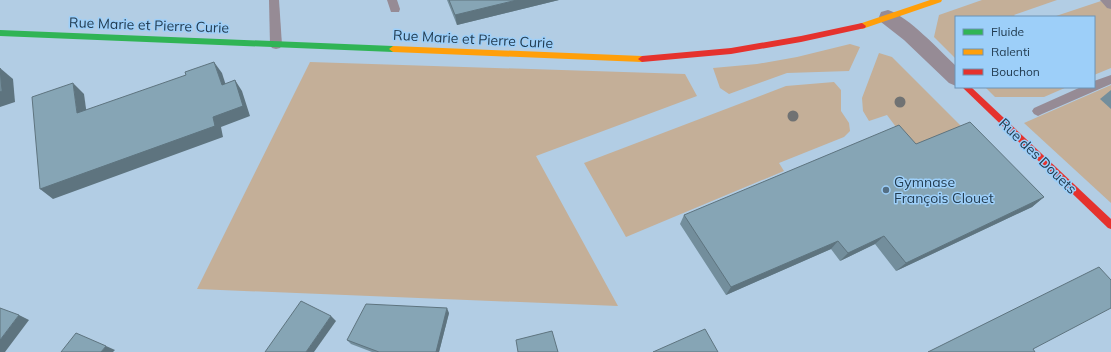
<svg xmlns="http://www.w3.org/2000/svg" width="1111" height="352" font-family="Mulish,sans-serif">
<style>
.green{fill:#c4af98}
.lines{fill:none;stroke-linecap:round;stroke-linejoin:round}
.lane{fill:#968b95;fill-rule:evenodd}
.street{fill:#968b95;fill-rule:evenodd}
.fast{fill:#30b455;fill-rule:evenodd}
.slow{fill:#ff9f0a;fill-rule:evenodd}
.jam{fill:#e5322d;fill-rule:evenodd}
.tree{fill:#707273}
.wall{fill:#738e9c}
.shaded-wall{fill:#5e747f}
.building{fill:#86a5b5;stroke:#5e747f}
.poi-dot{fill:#546f84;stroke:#9dcff9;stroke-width:1.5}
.labels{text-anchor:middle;stroke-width:3;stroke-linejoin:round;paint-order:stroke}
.street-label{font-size:14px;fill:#223c51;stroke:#9dcff9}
.poi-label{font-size:14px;fill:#223c51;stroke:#9dcff9;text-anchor:start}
</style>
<rect width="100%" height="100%" fill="#b2cde4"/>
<g class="green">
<polygon points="982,0 1057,0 1014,15 1016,17 956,17 956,59 934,37 939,15"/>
<polygon points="1101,1 1111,9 1111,68 1094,75 1094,17 1053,17"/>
<polygon points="850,44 860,47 849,71 787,73 729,94 720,88 713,68 757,64 797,57"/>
<polygon points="879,53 892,57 964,129 908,154 899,131 887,115 869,121 863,111 862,98"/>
<polygon points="310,62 685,74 697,96 536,156 618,306 197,289"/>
<polygon points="834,82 841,90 841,111 849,123 850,131 844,137 779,163 784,171 626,237 584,163 786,86"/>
<polygon points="1111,85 1111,203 1024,123"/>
<polygon points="985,87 1067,87 1044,97 995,97"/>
</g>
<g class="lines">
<g class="lane">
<polygon points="269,0 279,0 282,45 280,48 276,49 272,48 270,45"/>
<polygon points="387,0 397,0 400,9 399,12 391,12"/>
<polygon points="1100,0 1111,0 1111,9 1107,8"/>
<polygon points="1111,75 1111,84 1042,114 1038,116 1034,114 1032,111 1034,108 1081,87 1094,87 1094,81"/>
</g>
<path class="street" d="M888,10C909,17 939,50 956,66V86L949,83L904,40L881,22L879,17L881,12Z"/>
<polygon class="fast" points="0,30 393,46 397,49 393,52 0,36"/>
<g class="slow">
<polygon points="930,0 942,0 941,2 865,28 862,29 858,26 859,24"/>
<polygon points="393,46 642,56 646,59 642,62 393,52 389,49"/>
</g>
<g class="jam">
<polygon points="862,23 866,26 865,28 801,42 731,54 642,62 638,59 642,56 731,48 801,36"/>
<polygon points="962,87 971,87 1111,219 1111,229 1108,228"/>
</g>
</g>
<g class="tree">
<circle cx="900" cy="102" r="5.5"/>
<circle cx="793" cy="116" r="5.5"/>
</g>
<g class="wall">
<polygon points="447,0 559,0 457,25"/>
<polygon points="1111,90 1111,109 1100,99"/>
<polygon points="916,144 1044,197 1032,207 896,271 875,244 840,261 831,249 726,295 680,224 684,215"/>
<polygon points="449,313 439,352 372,352 351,344 347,340"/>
</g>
<g class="shaded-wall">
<polygon points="517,0 559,0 457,25 455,15"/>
<polygon points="214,62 222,73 229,95 222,85"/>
<polygon points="0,68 13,79 15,102 0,107"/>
<polygon points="235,80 242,91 250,116 221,127 223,137 53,199 40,189 213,117"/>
<polygon points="73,83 84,94 88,123 77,113"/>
<polygon points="1044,197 1032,207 896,271 906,263"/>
<polygon points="884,236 875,244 840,261 848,253"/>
<polygon points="838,241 831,249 726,295 731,287"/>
<polygon points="447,308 449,313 439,352 436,352"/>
<polygon points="19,315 29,320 5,352 0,352 0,340"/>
<polygon points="331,316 336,321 314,352 306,352"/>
<polygon points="106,346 115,350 113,352 101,352"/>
</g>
<g class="building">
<polygon points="449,0 517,0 455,15"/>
<polygon points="214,62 222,85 235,80 243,106 213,117 215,126 40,189 32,97 73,83 77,113 186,75 185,72"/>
<polygon points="0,68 2,91 0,92"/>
<polygon points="970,122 1044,197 906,263 884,236 848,253 838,241 731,287 684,215 899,125 916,144"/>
<polygon points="1099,267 1111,280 1111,308 1033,349 1035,352 928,352"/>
<polygon points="301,301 331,316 306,352 265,352"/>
<polygon points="366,304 447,308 436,352 379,352 347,340"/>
<polygon points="0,308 19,315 0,340"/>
<polygon points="705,329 718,352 653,352"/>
<polygon points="552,331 558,352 518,352 516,340"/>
<polygon points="76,333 106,346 101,352 61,352"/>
</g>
<circle class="poi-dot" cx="886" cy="190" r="4"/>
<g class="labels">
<g class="street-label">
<text transform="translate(149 25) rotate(2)" y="5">Rue Marie et Pierre Curie</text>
<text transform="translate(473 39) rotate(3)" y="5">Rue Marie et Pierre Curie</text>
<text transform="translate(1038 156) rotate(44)" y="5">Rue des Douets</text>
</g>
<g class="poi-label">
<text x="894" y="187">Gymnase<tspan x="894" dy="16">François Clouet</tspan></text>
</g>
</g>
<rect x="955" y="16" width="140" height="72" fill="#9dcff9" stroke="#6c94b6"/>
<rect x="963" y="29" width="20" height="6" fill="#30b455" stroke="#6c94b6"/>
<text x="991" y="36" font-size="12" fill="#223c51">Fluide</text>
<rect x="963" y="49" width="20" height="6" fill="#ff9f0a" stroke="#6c94b6"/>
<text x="991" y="56" font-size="12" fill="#223c51">Ralenti</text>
<rect x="963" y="69" width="20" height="6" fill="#e5322d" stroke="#6c94b6"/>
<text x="991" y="76" font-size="12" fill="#223c51">Bouchon</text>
</svg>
